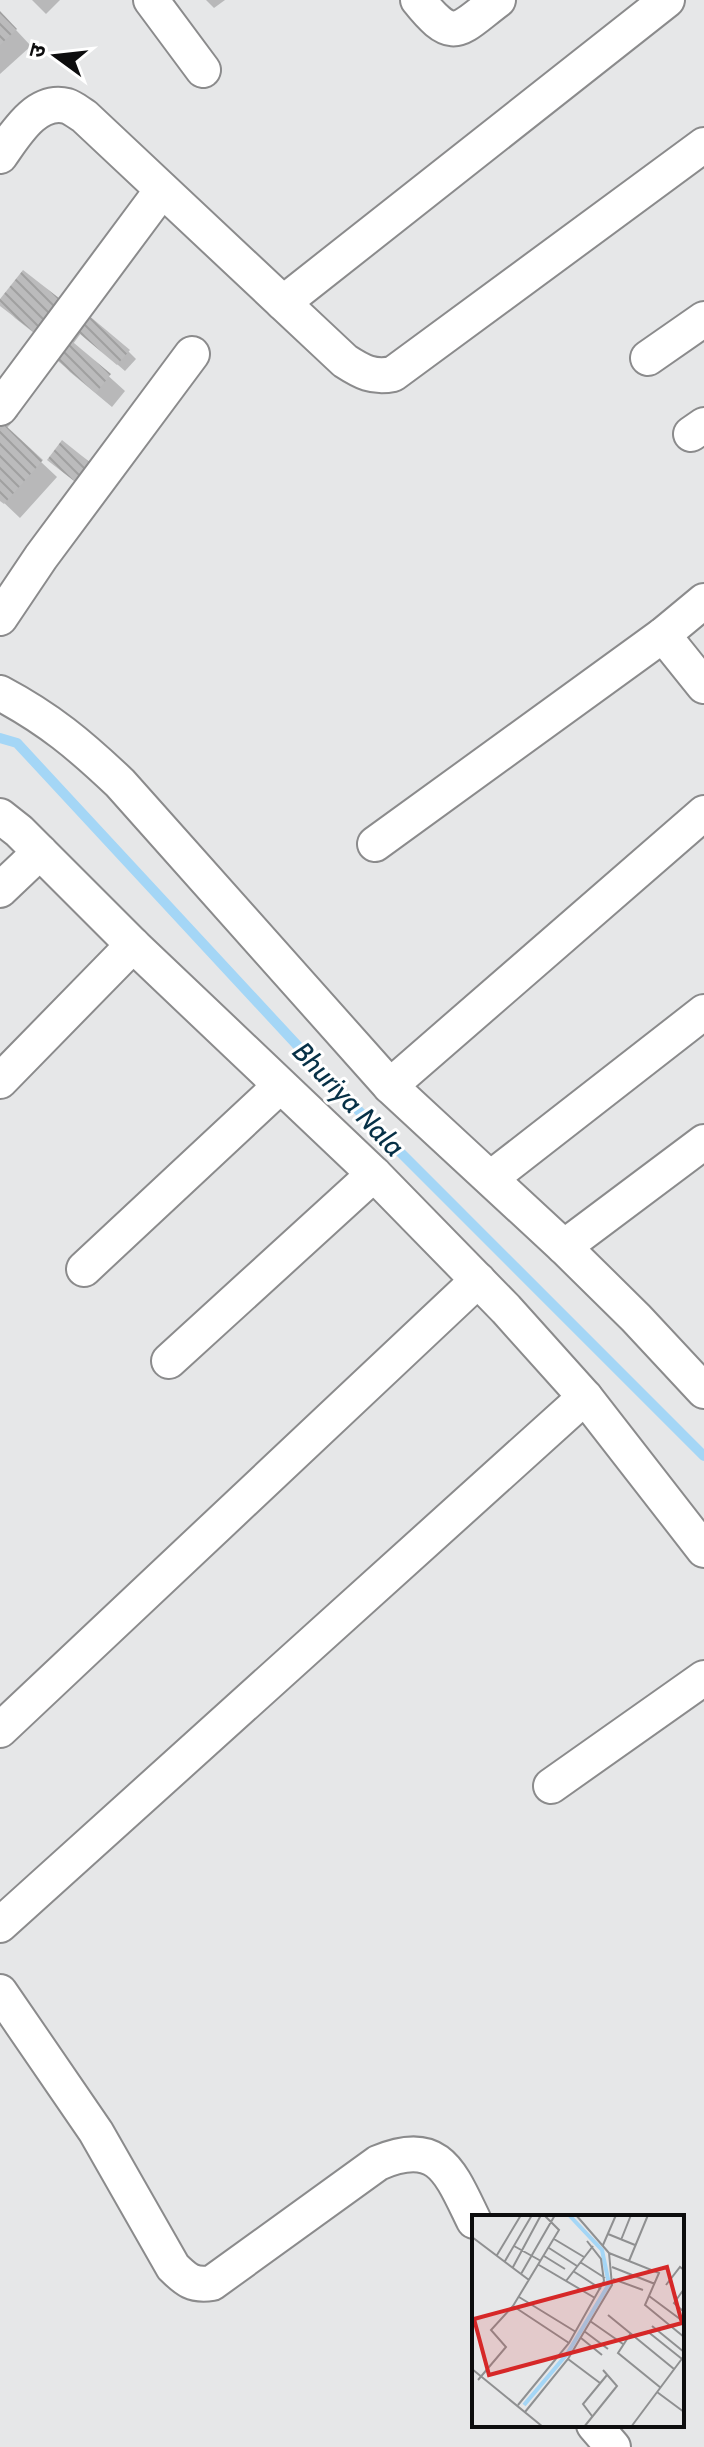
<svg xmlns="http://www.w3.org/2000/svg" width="704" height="2447" font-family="Cabin,'Noto Sans Devanagari',sans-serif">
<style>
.shadow{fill:#0003}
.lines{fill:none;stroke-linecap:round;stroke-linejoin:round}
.stream{stroke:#a4d6f6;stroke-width:10}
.building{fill:url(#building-back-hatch)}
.minor-casing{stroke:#8b8b8c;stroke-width:38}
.minor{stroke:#fff;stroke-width:34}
.labels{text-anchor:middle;stroke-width:6;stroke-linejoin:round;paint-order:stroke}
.water-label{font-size:28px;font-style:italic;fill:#063046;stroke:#fff}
.inset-river{fill:none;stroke:#a4d6f6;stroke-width:4}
.inset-road{fill:none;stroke:#8f9091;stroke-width:2}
.view{fill:#d62828;fill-opacity:0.15;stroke:#d62828;stroke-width:4}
.inset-edge{fill:none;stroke:#0d0d0e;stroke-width:4}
</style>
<defs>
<pattern id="building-back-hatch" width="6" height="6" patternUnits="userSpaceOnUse" patternTransform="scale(2)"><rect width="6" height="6" fill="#bbbbbc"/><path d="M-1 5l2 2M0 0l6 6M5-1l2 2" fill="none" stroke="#a0a0a0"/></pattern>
</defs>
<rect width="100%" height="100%" fill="#e6e7e8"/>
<g class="shadow">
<polygon points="32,0 60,0 46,14"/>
<polygon points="206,0 225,0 214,8"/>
<polygon points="0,13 31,46 0,74"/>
<polygon points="0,302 128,351 136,359 125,371 81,333 73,344 125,391 112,407 70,372 55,356 58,352 15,318"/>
<polygon points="0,397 18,416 6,429 57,477 20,518 0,499"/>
</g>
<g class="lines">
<polyline class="stream" points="0,738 17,743 347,1099 704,1456"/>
</g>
<g class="building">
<polygon points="0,11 17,29 0,45"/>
<polygon points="23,270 73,309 47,342 0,306 0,299"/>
<polygon points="87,314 130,350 117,365 74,329"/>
<polygon points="68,338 111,374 96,393 52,356"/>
<polygon points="5,425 43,460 4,504 0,501 0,431"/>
<polygon points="62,440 102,472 87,491 47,460"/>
</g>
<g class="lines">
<g class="minor-casing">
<g id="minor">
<polyline points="151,0 203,70"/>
<path d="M418,0C454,45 458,30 498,0"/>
<path d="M0,156C15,135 36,98 67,106C73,108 79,113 84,116L345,361C362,372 373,378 393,374L704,145"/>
<polyline points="283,303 667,0"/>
<polyline points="648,358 704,319"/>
<polyline points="0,408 162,190"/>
<polyline points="691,434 704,425"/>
<polyline points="0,618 41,557 192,354"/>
<polyline points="663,635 704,686"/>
<path d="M0,693C49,719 80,745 120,783L390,1086L564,1247L636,1318L704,1391"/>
<polyline points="0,816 19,831 133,945 374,1174 506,1309 585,1397 704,1550"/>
<polyline points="375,844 663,635 704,601"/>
<polyline points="0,890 40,852"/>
<polyline points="0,1081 133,945"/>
<polyline points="390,1086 704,813"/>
<polyline points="491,1178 704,1012"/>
<polyline points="564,1247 704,1142"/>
<polyline points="84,1269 280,1086"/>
<polyline points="169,1361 374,1174"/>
<polyline points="0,1730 478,1280"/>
<polyline points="551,1786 704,1678"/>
<polyline points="0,1925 585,1397"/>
<path d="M0,1992L96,2132L173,2267C186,2280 193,2286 212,2283L378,2163C439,2137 450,2172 474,2221"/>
<polyline points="594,2425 613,2447"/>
</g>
</g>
<use href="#minor" class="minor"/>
</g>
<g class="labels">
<g class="water-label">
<text transform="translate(349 1099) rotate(46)" y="10">Bhuriya Nala</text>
</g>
</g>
<g transform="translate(472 2215)">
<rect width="212" height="212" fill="#e6e7e8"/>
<path class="inset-river" d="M52,190L95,139L137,69L130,35L97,0"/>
<path class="inset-road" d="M136,19L163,30M0,22L57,65M82,24L112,42M149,25L159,0M131,30L144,0M42,31L69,46M77,33L105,51M137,38L187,58L173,90L212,122M25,40L49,0M72,41L93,54M33,46L60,0M157,46L176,0M108,47L133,63M67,50L123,83M41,52L69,0M140,52L183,69M101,56L129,74M49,59L83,0M141,64L171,75M94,66L121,31M194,70L208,52L212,55M212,74L202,88L212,97M177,81L212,107M47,82L104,117M41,91L97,128M136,100L202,154M118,106L151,129M180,111L212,137M112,116L136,134M175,116L210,144M159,118L146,138L189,173M109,123L130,140M96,144L128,168M0,154L71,212M6,165L34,132L19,115L41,91L87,15L72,0M185,177L212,197M46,190L97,128L132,66L129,44L115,26M53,197L96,144L140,70L137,38L104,0M120,201L111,189L135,160M112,212L145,171L131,155M159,212L212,141"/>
<path class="view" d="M195,52L210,108L17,160L2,104Z"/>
<rect width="212" height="212" class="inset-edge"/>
</g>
<g transform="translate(56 56) rotate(285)" stroke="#ffffff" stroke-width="6" paint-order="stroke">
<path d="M0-6L14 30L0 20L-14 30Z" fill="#0d0d0e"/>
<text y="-12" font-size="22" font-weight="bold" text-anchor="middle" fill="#0d0d0e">उ</text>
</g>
</svg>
